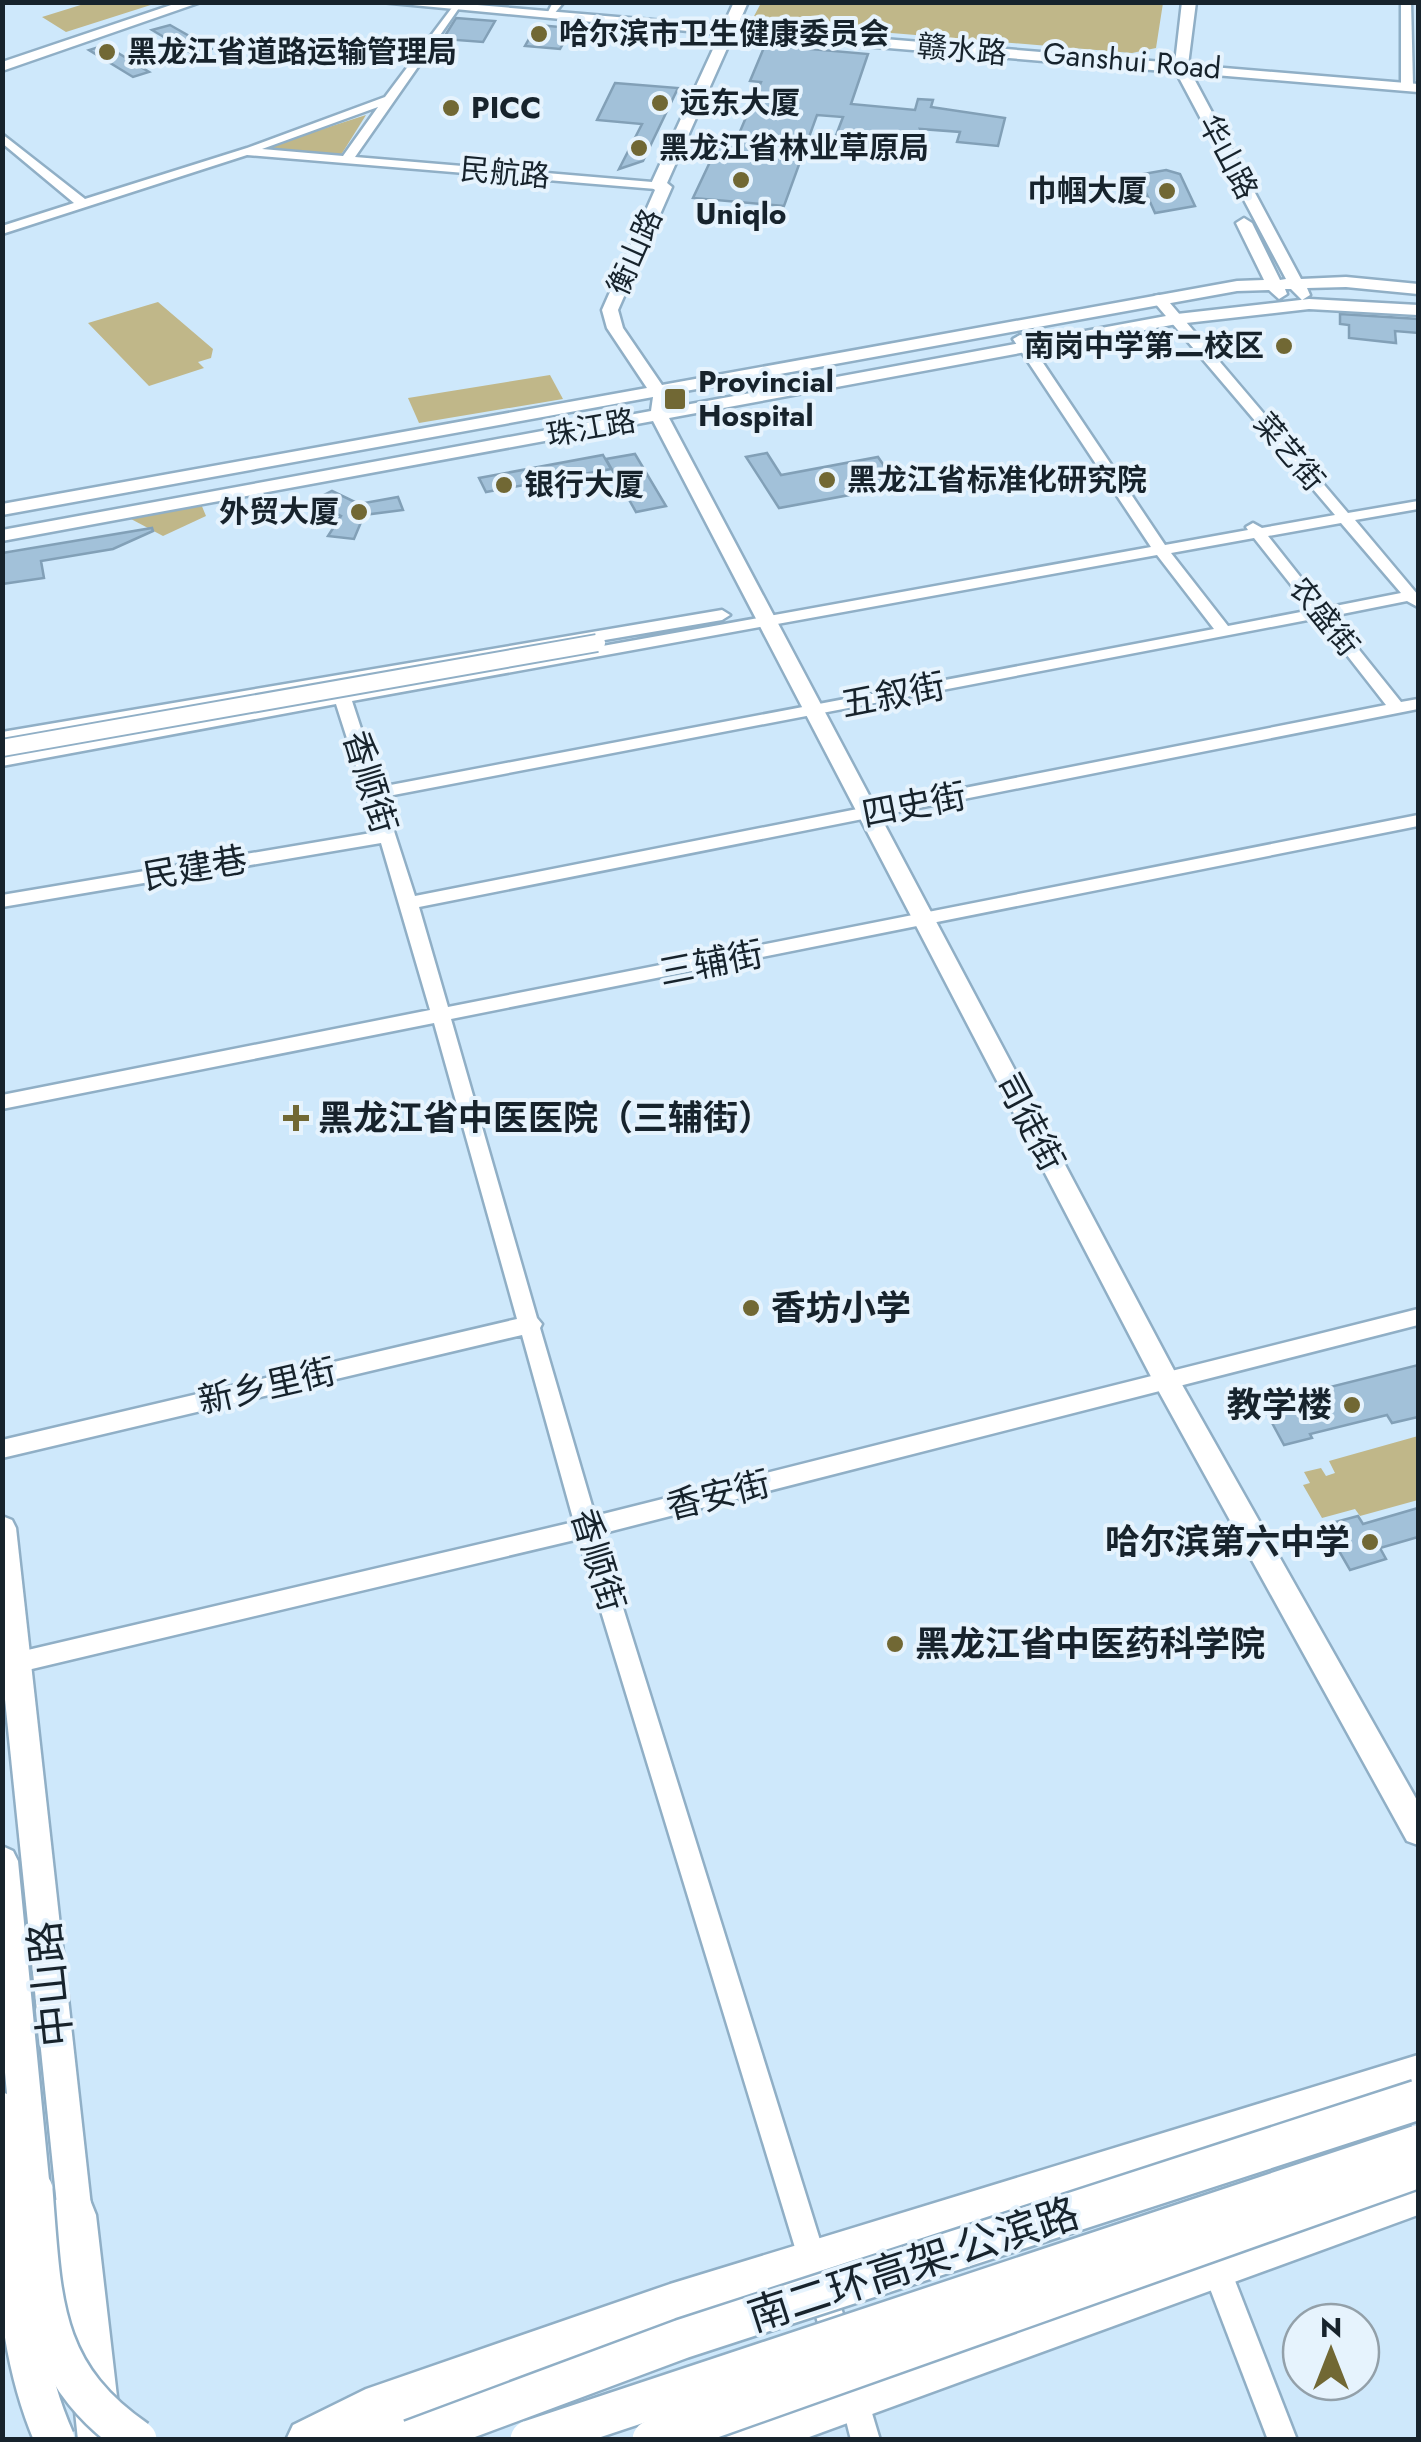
<svg xmlns="http://www.w3.org/2000/svg" width="1421" height="2442" font-family="Jost,'Noto Sans SC',sans-serif">
<style>
.green{fill:#c0b789}
.building{fill:#a2c1d9;stroke:#82a0b7;stroke-width:2.5}
.lines{fill:none;stroke-linecap:round;stroke-linejoin:round}
.minor-casing{stroke:#90afc6;stroke-width:5}
.major-casing{stroke:#90afc6;stroke-width:5}
.highway-casing{stroke:#90afc6;stroke-width:5}
.minor{fill:#fff;fill-rule:evenodd}
.major{fill:#fff;fill-rule:evenodd}
.highway{fill:#fff;fill-rule:evenodd}
.minor-bridge-casing{stroke:#90afc6;stroke-width:20;stroke-linecap:butt}
.highway-bridge-casing{stroke:#90afc6;stroke-width:44;stroke-linecap:butt}
.minor-bridge{stroke:#fff;stroke-width:16}
.highway-bridge{stroke:#fff;stroke-width:39}
.poi-dot{fill:#716834;stroke:#e6f3fd;stroke-width:4}
.labels{text-anchor:middle;stroke-width:8;stroke-linejoin:round;paint-order:stroke}
.far-poi-label{font-size:30px;font-weight:bold;fill:#17232c;stroke:#e6f3fd;text-anchor:start}
.far-street-label{font-size:30px;fill:#17232c;stroke:#e6f3fd}
.street-label{font-size:35px;fill:#17232c;stroke:#e6f3fd}
.poi-label{font-size:35px;font-weight:bold;fill:#17232c;stroke:#e6f3fd;text-anchor:start}
.near-street-label{font-size:42px;fill:#17232c;stroke:#e6f3fd}
</style>
<rect width="100%" height="100%" fill="#cee8fb"/>
<g class="green">
<polygon points="87,3 87,2 157,3 66,32 42,17"/>
<polygon points="761,3 761,2 1163,3 1156,48 1132,53 760,22 753,18"/>
<polygon points="366,115 341,155 264,148"/>
<polygon points="158,302 213,349 211,358 198,362 204,368 149,386 88,323"/>
<polygon points="550,375 563,399 419,423 408,398"/>
<polygon points="201,504 206,516 163,536 131,519"/>
<polygon points="1418,1436 1418,1500 1360,1516 1355,1509 1322,1518 1303,1485 1310,1483 1304,1472 1321,1468 1326,1476 1335,1473 1329,1461"/>
</g>
<g class="building">
<polygon points="456,18 495,21 483,42 443,39"/>
<polygon points="170,25 212,49 194,55 152,30"/>
<polygon points="537,25 572,28 560,49 525,46"/>
<polygon points="105,45 149,72 133,77 89,50"/>
<polygon points="765,45 868,54 851,104 915,110 918,99 933,100 931,107 1005,118 998,146 957,142 960,132 920,129 929,148 918,153 832,146 843,117 817,115 784,206 693,198 717,147 733,148 761,82 750,81"/>
<polygon points="615,83 678,88 643,161 619,169 642,124 597,120"/>
<polygon points="1166,170 1180,174 1195,206 1155,213 1138,175"/>
<polygon points="1340,314 1418,319 1418,333 1395,331 1396,343 1349,338 1349,325 1340,324"/>
<polygon points="767,453 781,475 878,457 898,486 779,508 746,457"/>
<polygon points="635,454 666,506 636,512 606,459"/>
<polygon points="603,455 611,469 486,492 479,478"/>
<polygon points="332,491 359,504 398,497 403,510 364,515 354,539 328,536 341,516 312,501"/>
<polygon points="152,528 153,531 113,549 41,561 44,578 2,584 2,553"/>
<polygon points="1418,1365 1418,1417 1392,1423 1387,1415 1310,1434 1312,1438 1284,1445 1265,1410 1306,1400 1302,1394"/>
<polygon points="1418,1508 1418,1537 1380,1548 1386,1559 1350,1570 1324,1525 1358,1516 1363,1524"/>
</g>
<g class="lines">
<g class="minor-casing">
<g id="minor">
<polygon points="553,2 564,2 553,15 548,12"/>
<polygon points="1401,2 1411,2 1413,85 1407,88 1401,85"/>
<path d="M454,5L459,8L355,157L664,183L668,184V190L247,155L2,234V226L74,203L2,143V134L85,199L247,148L385,97ZM378,107L343,156L262,149Z"/>
<path d="M1159,295L1164,296L1348,513L1418,501V509L1355,520L1418,595V607L1407,601L1332,616L1401,702L1418,699V709L419,907L448,1007L1418,815V826L451,1019L537,1318L542,1324L540,1328L595,1516L1418,1309V1325L600,1534L853,2346L849,2356L839,2360L829,2356L825,2346L579,1539L15,1673L7,1670L3,1663L7,1656L15,1653L574,1522L522,1335L2,1458V1440L517,1319L434,1023L2,1109V1095L430,1010L381,843L2,907V895L377,832L336,704L2,766V756L333,695L331,686L2,742V732L722,610L730,615L722,620L346,684L348,692L1151,547L1013,339L1020,335L1025,336L1165,545L1248,530L1246,527L1253,523L1262,528L1335,515L1154,302V296ZM1341,523L1401,593L1325,608L1268,536ZM1254,538L1311,610L1228,626L1171,553ZM1157,555L1214,629L380,787L352,701ZM1318,618L1386,705L415,896L383,797Z"/>
<polygon points="1215,2251 1225,2255 1297,2440 1268,2440 1201,2265 1205,2255"/>
<polygon points="853,2379 863,2383 880,2440 851,2440 839,2393 843,2383"/>
</g>
</g>
<g class="major-casing">
<g id="major">
<polygon points="180,2 201,2 2,71 2,62"/>
<path d="M381,2H442L723,26L734,2H748L737,27L1175,63L1182,2H1196L1188,65L1418,84V92L1191,73L1301,279L1346,277L1418,284V294L1346,287L1307,288L1310,295L1302,300L1291,289H1285L1287,294L1279,299L1269,290L1237,291L669,394V408L1177,314L1309,299L1418,305V315L1309,309L1177,324L669,418L1176,1374L1418,1802V1845L1407,1841L1158,1390L653,421L2,541V530L651,411L653,397L2,515V504L647,388L607,328L602,310L655,190L650,186L720,34ZM733,35L1176,72L1286,279L1280,280L1252,223L1244,218L1236,223L1264,280L1237,281L662,385L623,328L618,310L672,187L667,183Z"/>
<polygon points="2,1516 12,1520 16,1528 92,2215 87,2227 75,2232 63,2227 58,2215 2,1670"/>
<polygon points="2,1846 13,1851 18,1861 50,2190 45,2202 33,2207 24,2203 10,2213 2,2210 2,2092 7,2094 2,2040"/>
</g>
</g>
<g class="highway-casing">
<g id="highway">
<path d="M1418,2055V2095L670,2326L465,2398L470,2409L463,2424C408,2442 346,2440 286,2440L293,2425L366,2389L670,2284Z"/>
<polygon points="1418,2173 1418,2215 801,2440 718,2440 725,2425 740,2418"/>
<polygon points="75,2194 90,2200 96,2215 122,2440 78,2440 57,2241 15,2254 2,2249 2,2217"/>
</g>
</g>
<use href="#minor" class="minor"/>
<use href="#major" class="major"/>
<use href="#highway" class="highway"/>
<g class="minor-bridge-casing">
<polyline id="minor-bridge" points="2,748 597,643"/>
</g>
<g class="highway-bridge-casing">
<g id="highway-bridge">
<path d="M33,2190C42,2299 39,2373 137,2440"/>
<path d="M10,2196C17,2280 20,2362 55,2440"/>
<polyline points="411,2440 682,2339 1418,2100"/>
<polyline points="530,2440 1418,2145"/>
<polyline points="652,2440 1418,2168"/>
</g>
</g>
<use href="#minor-bridge" class="minor-bridge"/>
<use href="#highway-bridge" class="highway-bridge"/>
</g>
<g class="poi-dot">
<circle cx="539" cy="34" r="10"/>
<circle cx="107" cy="52" r="10"/>
<circle cx="660" cy="103" r="10"/>
<circle cx="451" cy="108" r="10"/>
<circle cx="639" cy="148" r="10"/>
<circle cx="741" cy="180" r="10"/>
<circle cx="1167" cy="191" r="10"/>
<circle cx="1284" cy="346" r="10"/>
<rect x="663" y="387" width="24" height="24" rx="5"/>
<circle cx="827" cy="480" r="10"/>
<circle cx="504" cy="485" r="10"/>
<circle cx="359" cy="512" r="10"/>
<path d="M291 1103h10v10h10v10h-10v10h-10v-10h-10v-10h10z"/>
<circle cx="751" cy="1308" r="10"/>
<circle cx="1352" cy="1405" r="10"/>
<circle cx="1370" cy="1542" r="10"/>
<circle cx="895" cy="1644" r="10"/>
</g>
<g class="labels">
<g class="far-poi-label">
<text x="559" y="44">哈尔滨市卫生健康委员会</text>
<text x="127" y="62">黑龙江省道路运输管理局</text>
<text x="680" y="113">远东大厦</text>
<text x="471" y="118">PICC</text>
<text x="659" y="158">黑龙江省林业草原局</text>
<text x="1147" y="201" text-anchor="end">巾帼大厦</text>
<text x="741" y="224" text-anchor="middle">Uniqlo</text>
<text x="1264" y="356" text-anchor="end">南岗中学第二校区</text>
<text x="698" y="392">Provincial<tspan x="698" dy="34">Hospital</tspan></text>
<text x="847" y="490">黑龙江省标准化研究院</text>
<text x="524" y="495">银行大厦</text>
<text x="339" y="522" text-anchor="end">外贸大厦</text>
</g>
<g class="far-street-label">
<text transform="translate(962 50) rotate(5)" y="10">赣水路</text>
<text transform="translate(1132 61) rotate(5)" y="10">Ganshui Road</text>
<text transform="translate(1228 157) rotate(62)" y="10">华山路</text>
<text transform="translate(505 173) rotate(5)" y="10">民航路</text>
<text transform="translate(635 252) rotate(-66)" y="10">衡山路</text>
<text transform="translate(591 428) rotate(-10)" y="10">珠江路</text>
<text transform="translate(1289 452) rotate(50)" y="10">菜艺街</text>
<text transform="translate(1324 617) rotate(51)" y="10">农盛街</text>
</g>
<g class="street-label">
<text transform="translate(893 695) rotate(-11)" y="12">五叙街</text>
<text transform="translate(370 782) rotate(73)" y="12">香顺街</text>
<text transform="translate(914 805) rotate(-11)" y="12">四史街</text>
<text transform="translate(195 868) rotate(-10)" y="12">民建巷</text>
<text transform="translate(711 963) rotate(-11)" y="12">三辅街</text>
<text transform="translate(1030 1122) rotate(62)" y="12">司徒街</text>
<text transform="translate(267 1386) rotate(-13)" y="12">新乡里街</text>
<text transform="translate(718 1495) rotate(-14)" y="12">香安街</text>
<text transform="translate(598 1560) rotate(73)" y="12">香顺街</text>
</g>
<g class="poi-label">
<text x="318" y="1130">黑龙江省中医医院（三辅街）</text>
<text x="771" y="1320">香坊小学</text>
<text x="1332" y="1417" text-anchor="end">教学楼</text>
<text x="1350" y="1554" text-anchor="end">哈尔滨第六中学</text>
<text x="915" y="1656">黑龙江省中医药科学院</text>
</g>
<g class="near-street-label">
<text transform="translate(50 1984) rotate(-96)" y="15">中山路</text>
<text transform="translate(913 2264) rotate(-18)" y="15">南二环高架-公滨路</text>
</g>
</g>
<rect width="1421" height="2442" fill="none" stroke="#17232c" stroke-width="10"/>
<g transform="translate(1331 2352)"><circle r="48" fill="#e6f3fd" stroke="#93a0a9" stroke-width="2.5"/>
<path d="M0-8L18 38L0 25L-18 38Z" fill="#716834"/>
<text y="-15" font-size="28" font-weight="bold" text-anchor="middle" fill="#17232c">N</text>
</g>
</svg>
